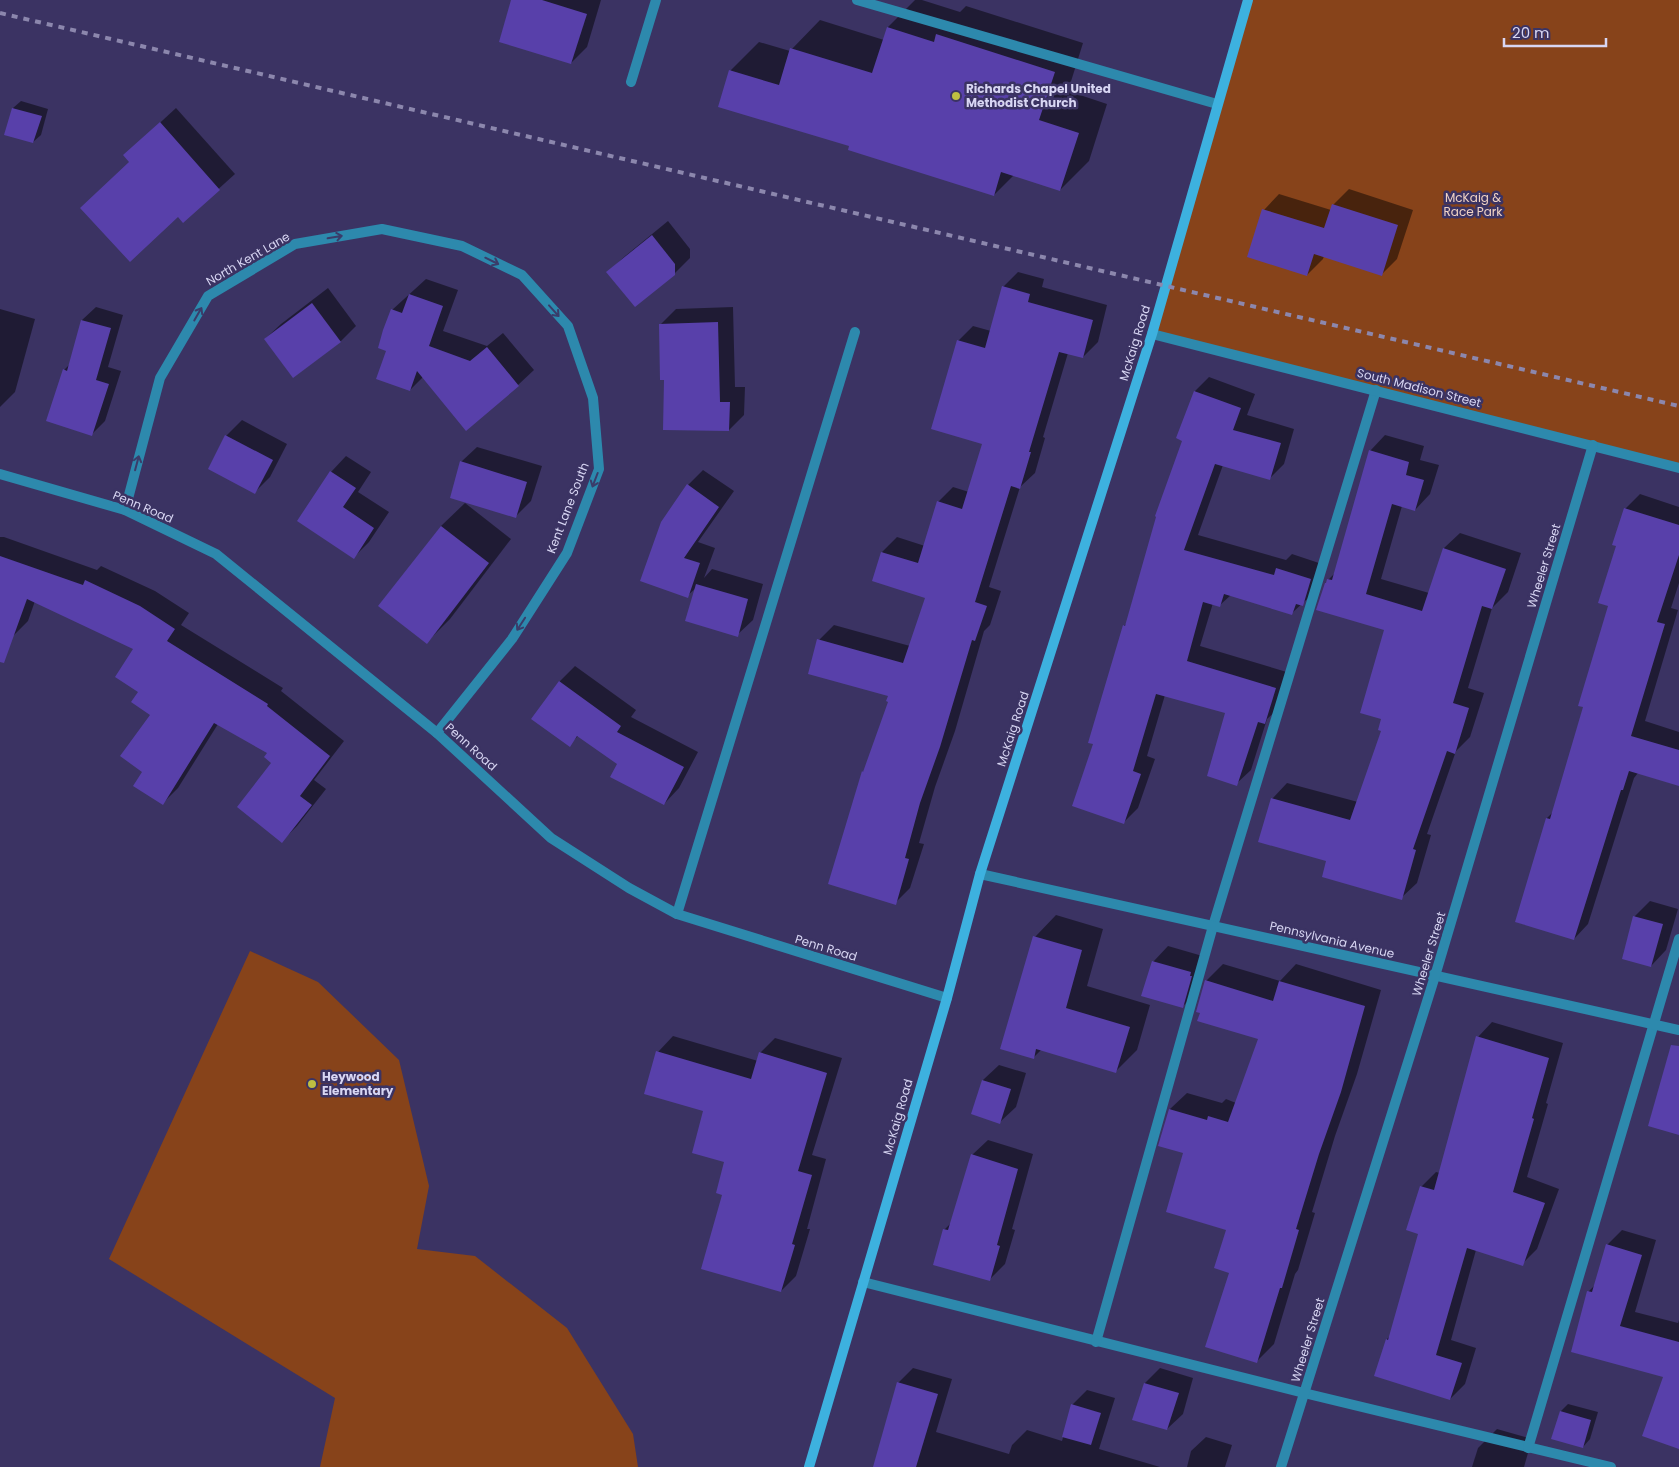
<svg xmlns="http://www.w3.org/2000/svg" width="1679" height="1467" font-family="Poppins,sans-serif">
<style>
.green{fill:#87431a}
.shadow{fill:#0007}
.building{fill:#5840aa}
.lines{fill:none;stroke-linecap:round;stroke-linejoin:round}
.lane{stroke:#2d89ad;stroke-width:10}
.street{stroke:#2d89ad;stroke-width:10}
.secondary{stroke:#3db1df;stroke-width:10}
.rail{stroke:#8c87ad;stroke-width:4;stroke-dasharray:6 6;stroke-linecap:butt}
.oneway{stroke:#3a3c6a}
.poi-dot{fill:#bfbe41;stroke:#3b3363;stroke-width:2}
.labels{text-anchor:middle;stroke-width:5;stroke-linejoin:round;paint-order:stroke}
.poi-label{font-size:12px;font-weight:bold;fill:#d8d6f3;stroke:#3b3363;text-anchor:start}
.park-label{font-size:12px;fill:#f0d3c4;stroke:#3b3363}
.street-label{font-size:12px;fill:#d8d6f3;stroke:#3b3363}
</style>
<rect width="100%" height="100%" fill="#3b3363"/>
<g class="green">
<polygon points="1249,0 1679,0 1679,471 1152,334"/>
<polygon points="250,951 318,982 399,1060 429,1186 417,1249 475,1256 567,1328 633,1434 638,1467 320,1467 335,1398 109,1259"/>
</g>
<g class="shadow">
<polygon points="513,0 601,0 587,47 571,63"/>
<polygon points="915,0 922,0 960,12 966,6 1083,43 1068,91 1107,104 1089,161 1060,190 1014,175 994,195 850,145 720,106 731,70 759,42 790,51 820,20 884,40 888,27"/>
<polygon points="21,101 48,109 41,135 33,142 13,108"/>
<polygon points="176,108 235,174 183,221 125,155"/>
<polygon points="1349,189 1413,210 1397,259 1382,274 1324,256 1323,259 1307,275 1264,210 1279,194 1331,210 1333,205"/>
<polygon points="668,221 690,249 690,258 674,274 608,272 624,257"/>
<polygon points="1018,272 1044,279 1042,287 1107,305 1098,342 1083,357 1068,353 1043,437 1045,438 1035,473 1020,487 989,587 1001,591 990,625 984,631 955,731 935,787 919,843 924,844 910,888 895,903 863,772 866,769 890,701 889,695 819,640 834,625 910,646 927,597 882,552 897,537 925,546 938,502 953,487 969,492 984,443 958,341 973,326 991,331 1003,287"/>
<polygon points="426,279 458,290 443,331 487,346 503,333 534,370 518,385 423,377 410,390 387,350 392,310"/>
<polygon points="328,288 356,326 341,341 293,377 265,339 281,324"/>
<polygon points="96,307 123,315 108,367 121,371 105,421 92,434 64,370 70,364 82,320"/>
<polygon points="733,307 735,387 745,387 744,415 729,430 665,379 660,325 676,309"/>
<polygon points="0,309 35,319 15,392 0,407"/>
<polygon points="1209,377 1255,394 1247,415 1294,429 1284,464 1270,478 1223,465 1198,535 1286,560 1292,554 1325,565 1317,590 1292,613 1231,595 1220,605 1213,603 1200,646 1290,673 1279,708 1267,719 1251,770 1236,784 1227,712 1165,695 1147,756 1155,759 1138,808 1124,822 1094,743 1124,626 1127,623 1183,440 1195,391"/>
<polygon points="242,420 287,444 270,477 255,492 226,436"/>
<polygon points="1385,435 1424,446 1420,460 1439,465 1430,494 1415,510 1402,506 1381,579 1429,593 1444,548 1460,533 1521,553 1508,592 1492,608 1468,688 1484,693 1470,737 1456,751 1427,834 1431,835 1417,883 1401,898 1328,861 1272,799 1287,783 1358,802 1382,730 1386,629 1328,580 1335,573 1370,451"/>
<polygon points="477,447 542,466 531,501 516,516 461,462"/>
<polygon points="346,456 371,472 358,492 389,512 369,542 354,557 331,472"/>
<polygon points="703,470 734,491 698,542 715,548 704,578 712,569 763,584 753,620 737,635 696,588 687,596 663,523 688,485"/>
<polygon points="1640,494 1679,507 1679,583 1671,608 1678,610 1645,721 1679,732 1679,785 1638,773 1634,778 1588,924 1574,939 1517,922 1547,818 1553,812 1584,706 1610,605 1618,545 1625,509"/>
<polygon points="465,503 511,539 450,619 427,642 441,526"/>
<polygon points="0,537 4,537 97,570 101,566 155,591 189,613 181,625 283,688 281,691 344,741 314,780 326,789 297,826 282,841 273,763 269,753 218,724 178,788 163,803 144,772 152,714 139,692 135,648 35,601 28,621 13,636 0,631"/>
<polygon points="575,666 636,710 631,717 698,752 679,788 664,804 618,764 579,735 569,745 533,719 560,681"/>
<polygon points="1650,901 1678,909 1666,950 1651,966 1623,958 1635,916"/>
<polygon points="1056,915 1103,929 1087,986 1150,1005 1137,1050 1116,1071 1042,1049 1033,1058 1035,937"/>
<polygon points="1168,946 1206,957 1198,991 1182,1007 1153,962"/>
<polygon points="1223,964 1280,981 1296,964 1381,990 1357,1074 1335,1136 1312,1212 1315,1213 1298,1270 1295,1274 1274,1344 1257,1361 1230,1272 1227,1229 1185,1152 1170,1109 1187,1093 1222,1103 1226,1099 1236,1103 1259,1038 1201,1012 1206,981"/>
<polygon points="1492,1022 1563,1043 1546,1103 1548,1104 1527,1177 1559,1189 1537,1249 1522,1264 1476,1250 1451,1340 1476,1348 1465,1384 1450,1399 1375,1375 1387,1339 1390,1336 1420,1233 1421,1187 1436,1172 1440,1173 1478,1037"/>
<polygon points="673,1036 758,1061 760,1053 775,1038 842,1058 812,1155 826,1159 807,1229 810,1229 796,1276 781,1291 724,1194 726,1161 705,1110 658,1052"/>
<polygon points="999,1065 1026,1073 1016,1107 1000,1122 973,1114 983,1080"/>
<polygon points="988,1140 1033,1154 1012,1229 1015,1230 1005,1264 989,1280 944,1230 951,1223 972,1155"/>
<polygon points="1622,1230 1656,1240 1635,1312 1678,1323 1679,1320 1679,1448 1664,1376 1573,1352 1589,1291 1596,1284 1607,1245"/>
<polygon points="913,1368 952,1379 936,1432 1009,1454 1012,1445 1027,1430 1062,1441 1072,1405 1087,1390 1115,1398 1099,1449 1160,1467 874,1467 898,1383"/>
<polygon points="1160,1368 1193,1378 1183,1414 1167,1429 1134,1419 1145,1383"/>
<polygon points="1568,1404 1598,1412 1590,1439 1583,1447 1553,1438 1561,1411"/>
<polygon points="1497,1429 1532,1439 1524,1467 1472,1467 1478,1448"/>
<polygon points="1206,1437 1232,1445 1225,1467 1187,1467 1191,1451"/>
</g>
<g class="building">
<polygon points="511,0 542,0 587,14 571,64 499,42"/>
<polygon points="887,27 934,42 936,34 1055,72 1039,120 1079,133 1060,191 1001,172 994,196 848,150 849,146 718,107 729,70 779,85 790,48 872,73"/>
<polygon points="12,108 42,116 33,143 4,135"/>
<polygon points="160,122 220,190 183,223 178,217 130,262 80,208 129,162 123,155"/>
<polygon points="1332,204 1398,225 1382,276 1314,254 1307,276 1247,257 1262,209 1324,228"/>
<polygon points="652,235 675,264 675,275 635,307 606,272"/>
<polygon points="1002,286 1030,294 1028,302 1093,320 1083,358 1059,352 1029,452 1031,452 1020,489 1011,486 975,602 987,606 975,641 972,640 940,747 920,803 905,858 909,859 896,905 828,884 862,771 863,772 888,702 886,701 888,696 808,674 817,639 903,663 925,598 872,581 881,552 918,563 937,501 962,509 982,444 931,429 957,340 985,348"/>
<polygon points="409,294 443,306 429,346 470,361 487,347 519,386 466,431 417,371 410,391 376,379 386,351 378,348 383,330 391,309 402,313"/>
<polygon points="312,303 341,342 293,378 264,339"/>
<polygon points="81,320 111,328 96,380 109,384 92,436 46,421 63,369 67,371"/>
<polygon points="718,322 720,402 730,402 729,431 663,430 664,380 660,380 659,324"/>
<polygon points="1194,391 1241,408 1233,430 1281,443 1270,480 1215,464 1184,550 1274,575 1276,568 1311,579 1303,606 1296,604 1292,615 1224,594 1220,607 1203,602 1187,661 1276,688 1265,724 1258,722 1237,786 1207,776 1225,713 1156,694 1133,771 1141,774 1124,824 1072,806 1093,744 1088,743 1123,625 1125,626 1156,517 1155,516 1182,441 1176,438"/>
<polygon points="225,435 273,460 255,494 208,469"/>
<polygon points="1369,450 1409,462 1406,475 1424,480 1415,511 1392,504 1366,594 1422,611 1443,548 1506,569 1492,609 1482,606 1453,703 1469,708 1455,754 1447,751 1413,849 1416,850 1402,900 1322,877 1326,861 1258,842 1271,798 1350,820 1381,731 1378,730 1381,719 1360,713 1384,630 1316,610 1325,583 1326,583 1327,579 1332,580"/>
<polygon points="460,461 527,482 516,518 450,498"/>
<polygon points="330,471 356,488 343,507 374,528 354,559 297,521"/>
<polygon points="687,484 719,507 684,558 700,563 688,598 640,581 661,522"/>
<polygon points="1624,508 1679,525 1679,555 1657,622 1665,624 1631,736 1679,750 1679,786 1629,771 1623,790 1621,790 1574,940 1515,922 1546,818 1550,819 1583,707 1578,706 1608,606 1598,603 1616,546 1612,545"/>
<polygon points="441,526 489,563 427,644 378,606"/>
<polygon points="0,556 83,585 85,580 140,606 175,629 167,641 268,704 267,706 330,756 300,796 312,805 282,843 237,807 271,763 264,757 267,753 214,723 163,805 133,786 142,772 120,756 150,715 131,702 138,692 115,677 133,649 27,599 4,663 0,662"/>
<polygon points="696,584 748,599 738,637 685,621"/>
<polygon points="559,681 621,726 617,732 684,767 664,805 610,777 617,764 577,736 570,747 531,719"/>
<polygon points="1633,916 1663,924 1651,967 1622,959"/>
<polygon points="1033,936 1082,950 1066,1008 1130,1027 1116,1073 1036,1049 1034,1059 1000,1049"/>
<polygon points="1152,961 1191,972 1190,976 1192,976 1183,1008 1141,996"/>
<polygon points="1205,980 1273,1001 1279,981 1365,1006 1341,1092 1319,1154 1296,1229 1299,1230 1282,1288 1280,1288 1257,1363 1205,1347 1229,1273 1214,1268 1226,1230 1166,1212 1183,1153 1158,1146 1169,1109 1207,1120 1208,1116 1228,1122 1258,1039 1197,1021 1200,1013 1196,1012"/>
<polygon points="1476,1036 1549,1058 1532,1118 1534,1119 1513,1192 1545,1203 1523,1266 1467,1248 1436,1355 1462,1363 1450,1400 1374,1376 1386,1339 1388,1340 1418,1234 1406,1230 1420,1186 1434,1190"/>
<polygon points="1671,1045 1679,1046 1679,1135 1648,1126"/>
<polygon points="656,1051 751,1079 759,1052 827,1073 798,1171 812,1175 792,1244 795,1245 781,1292 701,1269 722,1195 716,1193 724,1162 692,1153 703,1111 644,1094"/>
<polygon points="982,1080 1011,1089 1000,1124 971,1114"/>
<polygon points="971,1154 1018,1169 997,1245 1000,1246 990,1281 933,1265 943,1229 948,1230"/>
<polygon points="1606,1244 1642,1255 1620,1326 1679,1342 1679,1449 1642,1436 1663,1377 1571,1352 1587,1291 1592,1292"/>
<polygon points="897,1382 938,1394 916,1467 873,1467"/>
<polygon points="1144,1383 1179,1393 1167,1430 1132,1420"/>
<polygon points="1071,1404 1101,1413 1091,1445 1062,1437"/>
<polygon points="1560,1411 1591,1420 1583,1448 1551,1439"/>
</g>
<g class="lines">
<g class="lane">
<polyline points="857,0 1217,104"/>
<polyline points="677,914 855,332"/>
<polyline points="863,1282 1304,1393 1611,1467"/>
<polyline points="1096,1342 1213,926 1376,390"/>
<polyline points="1528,1448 1679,939"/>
</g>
<g class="street">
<polyline points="631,82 656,0"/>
<polyline points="1152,334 1679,468"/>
<polyline points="0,474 125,510 216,554 437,733 551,838 629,888 677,914 947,998"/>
<polyline points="125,510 160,378 208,296 295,244 382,229 462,246 522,275 568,326 593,398 599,469 567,553 512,639 437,733"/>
<polyline points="980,874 1679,1030"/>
<polyline points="1281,1467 1435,976 1593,445"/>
</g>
<polyline class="secondary" points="809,1467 947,998 980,874 1152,334 1248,0"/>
<polyline class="rail" points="0,13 1679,406"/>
</g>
<defs><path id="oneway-shaft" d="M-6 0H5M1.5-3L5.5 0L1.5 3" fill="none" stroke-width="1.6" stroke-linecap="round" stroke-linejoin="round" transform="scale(1.25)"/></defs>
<g class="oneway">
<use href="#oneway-shaft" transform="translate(335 237) rotate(-10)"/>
<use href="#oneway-shaft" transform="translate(492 261) rotate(26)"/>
<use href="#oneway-shaft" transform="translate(554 311) rotate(48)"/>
<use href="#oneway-shaft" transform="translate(198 314) rotate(-60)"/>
<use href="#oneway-shaft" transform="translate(137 463) rotate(-75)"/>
<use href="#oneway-shaft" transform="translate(595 480) rotate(111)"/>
<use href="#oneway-shaft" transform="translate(521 624) rotate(123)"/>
</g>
<g class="poi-dot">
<circle cx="956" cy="96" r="5"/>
<circle cx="312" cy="1084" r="5"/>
</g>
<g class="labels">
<g class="poi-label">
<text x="966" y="93">Richards Chapel United<tspan x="966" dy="14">Methodist Church</tspan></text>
<text x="322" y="1081">Heywood<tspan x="322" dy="14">Elementary</tspan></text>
</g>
<g class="park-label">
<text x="1473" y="202">McKaig &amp;<tspan x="1473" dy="14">Race Park</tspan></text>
</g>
<g class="street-label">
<text transform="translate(248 259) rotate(-30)" y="4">North Kent Lane</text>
<text transform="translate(1135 343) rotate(-73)" y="4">McKaig Road</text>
<text transform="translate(1419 388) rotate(14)" y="4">South Madison Street</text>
<text transform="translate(143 507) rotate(23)" y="4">Penn Road</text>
<text transform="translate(568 508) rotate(-69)" y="4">Kent Lane South</text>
<text transform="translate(1544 566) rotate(-73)" y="4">Wheeler Street</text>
<text transform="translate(1013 729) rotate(-72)" y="4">McKaig Road</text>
<text transform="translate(471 747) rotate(42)" y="4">Penn Road</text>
<text transform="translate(1332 940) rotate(13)" y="4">Pennsylvania Avenue</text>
<text transform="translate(826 948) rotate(17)" y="4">Penn Road</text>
<text transform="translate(1429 954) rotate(-73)" y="4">Wheeler Street</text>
<text transform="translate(898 1117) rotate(-74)" y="4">McKaig Road</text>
<text transform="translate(1308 1340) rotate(-73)" y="4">Wheeler Street</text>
</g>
</g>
<path d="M1504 38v8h102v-8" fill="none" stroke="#d8d6f3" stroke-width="2.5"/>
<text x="1512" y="38" font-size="15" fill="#d8d6f3" stroke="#3b3363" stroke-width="4" paint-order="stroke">20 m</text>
</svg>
